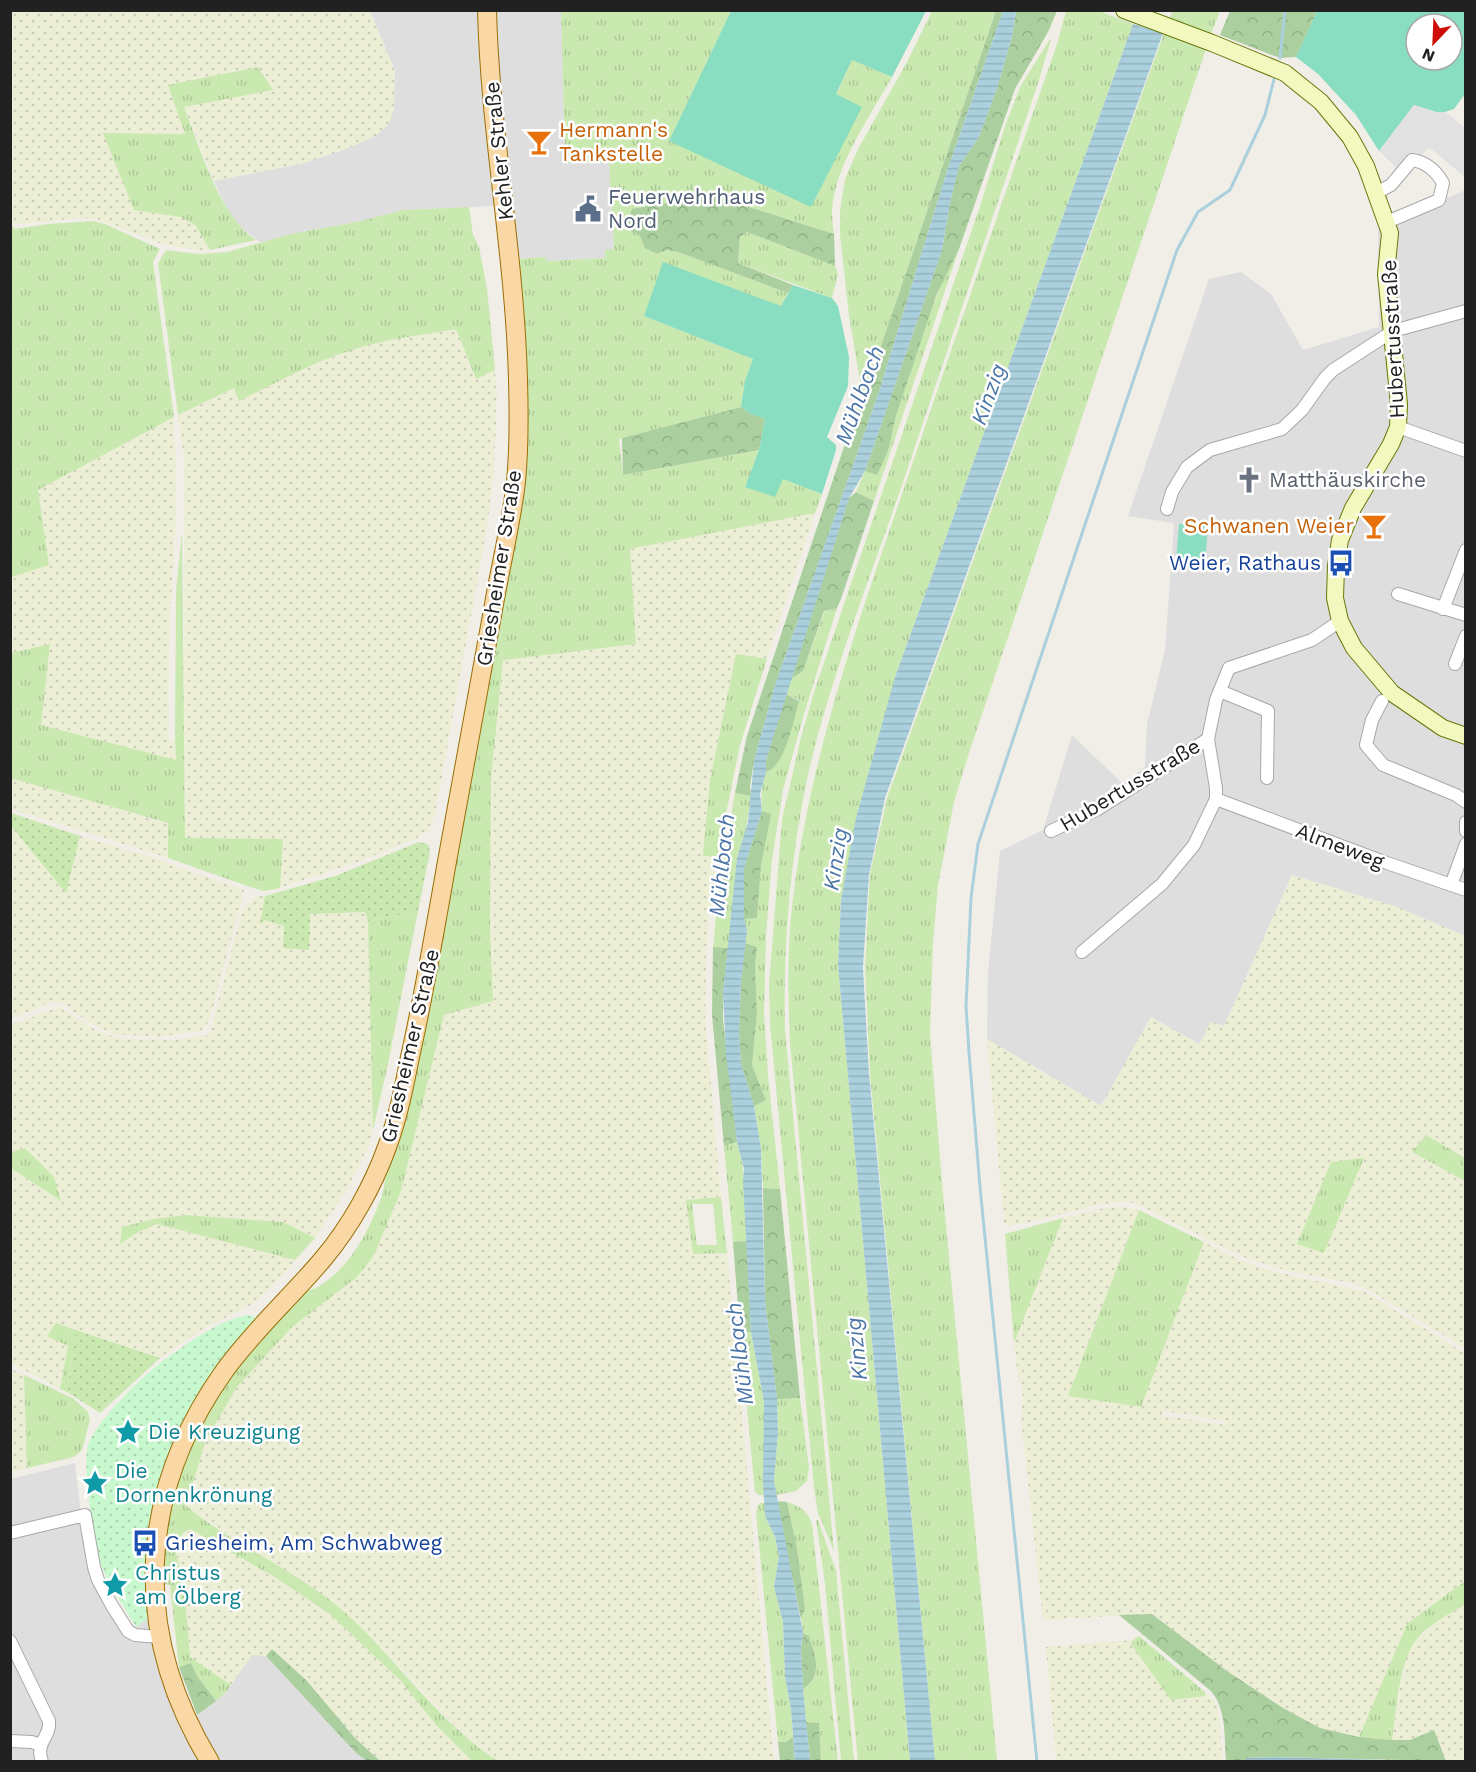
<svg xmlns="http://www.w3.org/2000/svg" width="1476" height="1772" font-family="'Work Sans',sans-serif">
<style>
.residential{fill:#dfdede}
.farmland{fill:url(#farmland-dots);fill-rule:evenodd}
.grass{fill:url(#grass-tufts);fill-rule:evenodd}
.forest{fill:url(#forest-crowns)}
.park{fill:url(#park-dots)}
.garden{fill:url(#garden-dots)}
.pitch{fill:#89ddc0;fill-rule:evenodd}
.parking{fill:#e1e1e1}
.water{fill:url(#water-rules)}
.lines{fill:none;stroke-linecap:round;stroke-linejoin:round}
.stream{stroke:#aad0dd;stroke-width:3}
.street-casing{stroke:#a8a8a8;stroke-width:14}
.secondary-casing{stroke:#677809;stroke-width:18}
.primary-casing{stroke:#996e05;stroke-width:20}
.street{stroke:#fff;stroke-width:12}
.secondary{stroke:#f3f8bf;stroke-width:16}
.primary{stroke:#f9d8a5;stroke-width:18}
.labels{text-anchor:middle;stroke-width:5;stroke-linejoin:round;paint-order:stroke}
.food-label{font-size:21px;fill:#c56008;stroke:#fff;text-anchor:start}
.street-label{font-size:21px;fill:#212121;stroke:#fff}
.service-label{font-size:21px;fill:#4e5e75;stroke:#fff;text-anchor:start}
.worship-label{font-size:21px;fill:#5b616d;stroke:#fff;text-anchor:start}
.transit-label{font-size:21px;fill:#164399;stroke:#fff;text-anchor:end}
.culture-label{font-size:21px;fill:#0d838f;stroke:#fff;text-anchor:start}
.water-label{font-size:22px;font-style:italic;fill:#4c76a7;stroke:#fff}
</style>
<defs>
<pattern id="farmland-dots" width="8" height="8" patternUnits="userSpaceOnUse" patternTransform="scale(1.5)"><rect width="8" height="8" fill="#ecefd5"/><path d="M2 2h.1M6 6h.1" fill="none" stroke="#cacdb7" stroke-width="1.8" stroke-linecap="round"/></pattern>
<pattern id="grass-tufts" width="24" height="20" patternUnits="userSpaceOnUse" patternTransform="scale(1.5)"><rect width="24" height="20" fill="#cae9b0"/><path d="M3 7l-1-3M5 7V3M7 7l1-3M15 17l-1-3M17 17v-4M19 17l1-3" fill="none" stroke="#adc897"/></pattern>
<pattern id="forest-crowns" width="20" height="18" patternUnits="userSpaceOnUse" patternTransform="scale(1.5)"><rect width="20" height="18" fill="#abcf9e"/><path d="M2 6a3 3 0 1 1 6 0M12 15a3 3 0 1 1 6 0" fill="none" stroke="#93b188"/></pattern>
<pattern id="park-dots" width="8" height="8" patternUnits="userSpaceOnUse" patternTransform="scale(1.5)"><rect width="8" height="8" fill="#c8f8ce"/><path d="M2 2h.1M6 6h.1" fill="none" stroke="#acd4b1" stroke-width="1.8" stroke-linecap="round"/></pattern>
<pattern id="garden-dots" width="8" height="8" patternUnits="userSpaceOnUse" patternTransform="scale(1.5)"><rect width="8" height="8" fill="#cae9b0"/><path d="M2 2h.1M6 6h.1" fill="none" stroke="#adc897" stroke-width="1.8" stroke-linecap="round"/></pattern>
<pattern id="water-rules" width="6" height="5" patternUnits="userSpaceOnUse" patternTransform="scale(1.5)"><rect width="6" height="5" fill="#aad0dd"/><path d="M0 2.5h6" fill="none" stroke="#92b2bd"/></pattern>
</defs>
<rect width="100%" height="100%" fill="#f1eee8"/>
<g class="residential">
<polygon points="370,11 561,11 565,163 609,163 614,250 606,258 546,261 544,257 503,259 495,206 403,210 361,221 291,234 261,243 239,226 230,215 214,181 304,163 395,71"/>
<polygon points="1465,190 1465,936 1397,907 1292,875 1224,1026 1199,1044 1151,1017 1101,1106 987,1039 988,972 1000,851 1043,830 1072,735 1123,784 1145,767 1147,724 1165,650 1174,523 1128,516 1209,279 1241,272 1271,294 1303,350 1379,327 1378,230"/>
<polygon points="75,1463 85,1548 98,1580 132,1625 136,1626 147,1619 183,1727 226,1692 252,1654 266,1656 356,1753 367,1761 11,1762 11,1479"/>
</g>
<g class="farmland">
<polygon points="10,11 370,11 395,71 394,109 389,124 376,136 343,150 304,163 214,181 184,106 273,90 169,85 185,134 104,133 163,213 181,217 196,226 210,250 199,250 164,245 97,219 77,218 11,225"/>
<polygon points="456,329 476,379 495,370 497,393 494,477 485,539 435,815 428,831 417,838 361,861 280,888 283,839 185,839 184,459 178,415 235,388 238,400 318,363 350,350 382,341"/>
<polygon points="174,417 176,462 176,524 170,611 168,739 175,739 176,761 41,725 50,645 11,653 10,577 49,564 38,490"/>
<polygon points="815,513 767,659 736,654 710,780 704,856 717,857 707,940 705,1015 721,1197 686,1200 693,1254 727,1253 774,1761 498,1761 463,1735 378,1644 317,1592 186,1507 206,1440 237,1387 291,1328 357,1277 401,1191 444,1015 493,1001 490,927 491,778 503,660 636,644 630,549"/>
<polygon points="14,779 168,824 168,858 11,809 11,782"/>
<polygon points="10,826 66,892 80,836 154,858 244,890 213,1008 207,1024 201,1031 158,1037 113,1034 87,1021 60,1002 49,1003 11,1019"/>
<polygon points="1292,875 1397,907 1465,936 1465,1158 1426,1135 1412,1152 1465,1181 1465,1348 1365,1288 1347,1282 1287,1271 1246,1258 1136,1204 1125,1201 1097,1205 1027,1223 1009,1225 1004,1223 987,1039 1101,1106 1151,1017 1199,1044 1211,1022 1224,1026"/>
<polygon points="256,896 265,896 260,923 265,920 273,921 284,926 283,947 310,914 365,912 368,921 373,1130 368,1147 347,1190 315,1238 283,1222 185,1215 154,1219 122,1227 121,1243 138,1232 157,1224 295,1260 275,1284 251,1305 201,1330 160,1358 56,1323 68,1346 60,1389 11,1363 11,1168 60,1201 26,1148 11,1152 11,1025 59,1007 99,1032 125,1039 174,1040 209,1035 240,918 244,907"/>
<path d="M1121,1207L1139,1210L1068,1396L1141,1407L1204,1242L1238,1259L1264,1269L1365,1292L1465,1353V1581L1407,1624L1359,1737L1320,1728L1283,1708L1227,1671L1152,1614L1043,1620L1021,1418L1023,1390L1018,1378L1014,1342L1063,1218L1104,1208ZM1162,1411L1226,1421V1425L1177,1417H1162Z"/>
<polygon points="11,1369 24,1375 27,1468 11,1472"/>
<polygon points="191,1528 275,1577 331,1615 401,1681 436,1725 472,1761 380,1761 355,1738 307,1681 272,1649 266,1656 252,1655 231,1685 190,1657 184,1586 176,1553 176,1545 184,1532"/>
<polygon points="1465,1605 1465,1761 1446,1761 1434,1730 1410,1740 1392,1740 1401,1683 1407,1654 1417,1639 1442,1618"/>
<polygon points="1133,1640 1131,1644 1205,1696 1205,1692 1216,1703 1220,1725 1222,1761 1056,1761 1046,1647"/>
</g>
<g class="grass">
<path d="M561,11H731L669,141L862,107L836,95L852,60L892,77C871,115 834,167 832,211C832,218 833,227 834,234L702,192L683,194L673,202L632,210L645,248L657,254L667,250L678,252L788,293L781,306L644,316L753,359L745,381L741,407L619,439L623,475L759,450L745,487L783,479L822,494L815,513L630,549L636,644L503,660L491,778L490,927L493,1001L444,1015L401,1191L373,1257L357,1277L291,1328L237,1387L206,1440L186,1506C234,1545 294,1569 342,1610C395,1656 439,1724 498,1761H472L436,1725L401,1681L331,1615L275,1577L190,1529L184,1532L176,1545V1553L184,1586L190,1657L231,1685L226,1692L216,1701L197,1676L191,1663L179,1667L170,1585L165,1584C158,1522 176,1460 207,1406C218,1386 241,1363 256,1346C269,1330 281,1310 296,1296C303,1291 314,1290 321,1285C352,1265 369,1230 382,1196L509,559L514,259L545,257L546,261L605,258V250L614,249L609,163H565Z"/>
<polygon points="932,11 996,11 864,395 852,423 859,396 860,381 849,316 840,235 840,211 845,179 858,149 906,64"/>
<path d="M1066,11H1099L1133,24L895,677L841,899L838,965L910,1761L858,1762L790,1043C788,998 787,952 792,907C809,752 864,606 914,459C961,321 1009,182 1057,44Z"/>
<polygon points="1172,11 1220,11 1211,34 1170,18"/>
<polygon points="1164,33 1206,49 968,756 954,802 938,885 933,943 930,1033 942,1183 997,1761 935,1762 870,1074 865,967 870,874 887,798"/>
<path d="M1050,39L1051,40L1037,86C992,220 946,354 901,488C868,584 829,681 807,779C790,861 783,946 785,1029L834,1551L818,1513L814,1488L770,1024L769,984L782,820L800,741L814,692L981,203L1005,126L1021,85Z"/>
<path d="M258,67L273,90L184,107C200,147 219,216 256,240L210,250L196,226L181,217L134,210L103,133L185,134L168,85Z"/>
<path d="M469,207L473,235L479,247L487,288L495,370L476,379L456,329C421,335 386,339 352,350C313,362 276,383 239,401L234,388L178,415L158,263L166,250L199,254L227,252L291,234L361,221L403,210Z"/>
<polygon points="93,221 105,224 160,249 153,262 174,417 38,490 49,565 11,577 11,225 15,229 48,224"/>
<polygon points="747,232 835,266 838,274 832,298 738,263 740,237"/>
<polygon points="959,249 874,501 856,492 865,471 877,474 888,451 896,416 925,326 948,267"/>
<polygon points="182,532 185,838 283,839 280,888 264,891 253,888 168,858 168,823 14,779 11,782 11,653 50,644 41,725 176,760 175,739 176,590"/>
<path d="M837,608L804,714L783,790L772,860L766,935L764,1013L768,1075L780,1189L763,1188L761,1149L754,1106L766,1100L752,1065L757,1014L755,965L757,947L745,943L747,930L744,919L757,918L761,865L770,814L762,811C761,797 761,786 766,772L770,771L799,700L786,694L791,679L803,671L825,611Z"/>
<polygon points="736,654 767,659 740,745 717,857 703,856 710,780"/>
<path d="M735,793L751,796C744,846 734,897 728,948L713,947L720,878Z"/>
<polygon points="418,911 388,1064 373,1130 368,921"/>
<polygon points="1426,1135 1465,1158 1465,1181 1412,1152"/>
<path d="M737,1142C747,1174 745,1208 747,1241L733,1242L724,1146Z"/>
<polygon points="25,1148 54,1177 61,1201 11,1168 11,1152"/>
<polygon points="1364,1158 1324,1253 1297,1244 1331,1162"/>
<path d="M721,1197L727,1253L693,1254L686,1200ZM692,1204H713L717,1245H697Z"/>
<polygon points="1139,1210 1204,1242 1141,1407 1068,1396"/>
<polygon points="185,1215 283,1222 315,1238 295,1260 157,1224 138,1232 120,1244 122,1227 154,1219"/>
<polygon points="1063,1218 1014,1343 1005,1234"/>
<polygon points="56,1323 76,1330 67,1392 60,1389 68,1346 47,1336"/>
<polygon points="751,1332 764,1402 765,1495 759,1495 755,1492 740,1333"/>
<polygon points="24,1375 74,1399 88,1412 90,1420 82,1450 74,1457 27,1468"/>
<polygon points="800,1398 809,1468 807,1481 796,1491 776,1495 774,1481 778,1432 777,1399"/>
<path d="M787,1502C801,1507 807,1510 812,1524L838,1761H821L819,1723L806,1722L803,1689C824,1675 815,1657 809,1636L803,1633L801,1619L805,1609L797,1548Z"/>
<polygon points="760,1503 766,1503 765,1516 775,1537 779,1556 774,1587 783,1622 785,1677 791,1709 793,1737 786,1742 778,1742 756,1513 758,1505"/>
<polygon points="816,1520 818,1520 836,1571 854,1761 841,1761 825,1584"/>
<path d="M1465,1581V1605C1449,1614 1428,1625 1416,1640C1398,1664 1397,1711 1392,1740L1359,1737L1407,1624Z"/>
<polygon points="1139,1636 1205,1692 1205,1696 1171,1700 1131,1644 1133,1640"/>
</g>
<g class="forest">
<polygon points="996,11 1003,11 946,174 879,392 775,685 754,761 750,786 751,796 735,793 747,736 852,423 864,395"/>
<polygon points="1016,11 1057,11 1048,32 1015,89 959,249 936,296 896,416 888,451 877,475 865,471 942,250 950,203 959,166 979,137 997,88 1012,37"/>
<polygon points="1230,11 1230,10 1317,11 1296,57 1280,58 1220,35"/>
<polygon points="702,192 834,234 835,266 747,232 740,237 738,263 793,285 788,293 678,252 667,250 657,254 645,248 640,236 626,227 632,209 673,202 683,194"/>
<polygon points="741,407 751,414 765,419 759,450 623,475 622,438"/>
<polygon points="856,492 874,501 841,599 837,608 824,611 803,671 791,679 849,498"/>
<path d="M786,694L799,701C794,719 785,767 766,772V760Z"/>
<polygon points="762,811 771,814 761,865 757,918 744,919 744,868"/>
<polygon points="745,943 757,947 755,965 757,1014 752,1065 766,1100 754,1106 741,1064 739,1033 741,982"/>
<polygon points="713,947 728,948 723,993 723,1019 737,1142 724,1146 712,1015"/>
<polygon points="763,1188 780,1189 800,1398 777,1399 765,1301"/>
<polygon points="747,1241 751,1332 740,1333 733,1242"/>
<polygon points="776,1501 787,1502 797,1548 805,1609 801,1619"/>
<path d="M1152,1614L1227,1671L1283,1708L1320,1728L1359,1737L1392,1740H1410L1434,1730L1446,1761L1275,1757L1246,1758V1761H1226C1224,1737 1227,1710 1211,1691L1119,1615Z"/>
<path d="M803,1633L809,1636C815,1656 824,1675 803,1689L801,1649Z"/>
<polygon points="272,1649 307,1681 355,1738 380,1761 367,1761 356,1753 266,1656"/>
<polygon points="191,1663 197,1676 216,1701 197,1715 179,1667"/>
<polygon points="806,1722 819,1723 821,1761 810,1761"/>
<polygon points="793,1737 795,1761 780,1761 778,1742 786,1742"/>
</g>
<path class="park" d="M248,1315L254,1316L255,1320L178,1434L153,1506L147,1619L136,1627C126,1609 106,1580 100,1562C94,1542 82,1464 88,1445C96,1421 144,1375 164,1360C189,1343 218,1320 248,1315Z"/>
<g class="garden">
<polygon points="11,813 80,836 66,893 11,826"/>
<polygon points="419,842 428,844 430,852 418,911 368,921 365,912 310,914 309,950 283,948 284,926 265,920 260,924 265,896 335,876"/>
<polygon points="76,1330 160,1358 100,1413 67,1392"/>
</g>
<g class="pitch">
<polygon points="731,11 926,11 892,77 852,60 836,94 862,107 811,207 669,141"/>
<path d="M1317,11H1465V94L1454,109L1445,112H1436L1414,105L1379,151L1356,115L1318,74L1296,57ZM1416,24H1452V60H1416Z"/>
<polygon points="663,262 781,306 793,285 832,298 838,306 849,357 848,386 827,437 836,445 836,450 822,494 783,479 775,497 745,487 759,450 765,419 751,414 741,407 745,381 753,359 644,316"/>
<polygon points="1179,524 1208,526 1205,563 1176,560"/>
</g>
<polygon class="parking" points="1414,105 1436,112 1445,112 1465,128 1465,177 1429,147 1403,175 1379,151"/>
<g class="water">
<polygon points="1003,11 1016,11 1012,37 997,88 979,137 959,166 950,203 942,250 865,471 849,498 766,760 766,772 760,794 762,811 744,868 744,919 747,930 741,982 739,1033 741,1064 754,1106 761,1149 765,1301 777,1399 778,1432 774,1481 803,1633 801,1649 803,1689 810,1761 795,1761 791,1709 785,1677 783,1622 774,1587 779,1556 775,1537 765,1516 763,1482 764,1402 751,1332 743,1181 744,1169 737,1142 726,1054 723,993 737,858 748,822 754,761 775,685 879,392 946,174"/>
<polygon points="1133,24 1163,33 885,798 869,875 863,967 869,1074 935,1761 910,1761 838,965 841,900 856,818 895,677"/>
<polygon points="1275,1757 1421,1761 1246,1761 1246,1758"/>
</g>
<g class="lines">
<g class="stream">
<polyline points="1280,58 1285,10"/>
<polyline points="1037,1762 980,1187 969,1052 966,1006 971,898 978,844 1177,250 1198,212 1230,190 1265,115 1274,79"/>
</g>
<g class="street-casing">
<g id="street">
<path d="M1376,193L1391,185L1412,160C1427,162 1436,171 1443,183L1439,200L1387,222"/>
<polyline points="1398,427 1466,451"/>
<polyline points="1167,509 1172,492 1187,467 1210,450 1282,429 1302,410 1325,378 1333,370 1393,331 1466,311"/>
<polyline points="1398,594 1466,615"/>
<polyline points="1443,609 1466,550"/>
<polyline points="1455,664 1466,636"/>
<polyline points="1220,691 1268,711 1267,778"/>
<polyline points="1382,701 1372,720 1366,745 1383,765 1456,795 1466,802"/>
<polyline points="1216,799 1387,863 1466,890"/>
<polyline points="1466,822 1466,831"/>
<polyline points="1051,831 1098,809 1208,739 1216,700 1229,668 1312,640 1340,621"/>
<polyline points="1451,885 1466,844"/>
<polyline points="1082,952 1162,884 1194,845 1216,799 1216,788 1208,739"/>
<polyline points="10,1533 85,1515 94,1567 98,1580 111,1604 128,1631 135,1635 159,1637"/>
<path d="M10,1641L49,1721C51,1738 35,1740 42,1762"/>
<polyline points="10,1741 32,1742 40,1745"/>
</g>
</g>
<g class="secondary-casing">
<polyline id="secondary" points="1124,10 1212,43 1285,73 1321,102 1350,137 1366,166 1390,233 1386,274 1399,404 1398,427 1391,444 1353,508 1340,540 1336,566 1335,598 1340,621 1354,648 1392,693 1443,728 1466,736"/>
</g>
<g class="primary-casing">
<path id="primary" d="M210,1762C131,1632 137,1493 225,1370C254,1330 291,1297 323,1259C350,1227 373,1186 387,1147C398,1118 404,1087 410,1057C425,990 436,923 448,856C463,774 478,692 493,610C500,568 511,525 516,482C519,450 519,413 518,380C515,256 490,134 487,10"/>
</g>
<use href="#street" class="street"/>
<use href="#secondary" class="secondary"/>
<use href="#primary" class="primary"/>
</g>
<defs>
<g id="bar-bare" transform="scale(2.07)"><path d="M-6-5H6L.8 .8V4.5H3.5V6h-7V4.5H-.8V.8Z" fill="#e8710a" stroke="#fff" stroke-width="2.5" paint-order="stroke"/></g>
<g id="civic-bare" transform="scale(2.07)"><path d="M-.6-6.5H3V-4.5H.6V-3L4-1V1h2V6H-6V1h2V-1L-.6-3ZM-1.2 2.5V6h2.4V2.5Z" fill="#5c6f8a" stroke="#fff" stroke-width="2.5" paint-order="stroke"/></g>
<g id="church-bare" transform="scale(2.07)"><path d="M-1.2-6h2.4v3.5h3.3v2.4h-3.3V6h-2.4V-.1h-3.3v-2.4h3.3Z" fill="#6b7280" stroke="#fff" stroke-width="2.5" paint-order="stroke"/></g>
<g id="bus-bare" transform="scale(2.07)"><path d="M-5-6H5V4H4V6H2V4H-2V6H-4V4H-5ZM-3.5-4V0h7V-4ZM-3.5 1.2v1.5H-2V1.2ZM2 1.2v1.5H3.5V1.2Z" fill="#1a4fb4" stroke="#fff" stroke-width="2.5" paint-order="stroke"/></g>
<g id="sight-bare" transform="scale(2.07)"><path d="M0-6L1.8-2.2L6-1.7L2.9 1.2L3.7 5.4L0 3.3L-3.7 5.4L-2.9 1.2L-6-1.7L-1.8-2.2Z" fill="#0f9aa8" stroke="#fff" stroke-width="2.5" paint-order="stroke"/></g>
</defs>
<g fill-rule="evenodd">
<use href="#bar-bare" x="539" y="142"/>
<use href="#civic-bare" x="588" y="209"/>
<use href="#church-bare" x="1249" y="480"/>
<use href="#bar-bare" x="1374" y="526"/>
<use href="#bus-bare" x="1341" y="563"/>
<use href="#sight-bare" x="128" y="1432"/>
<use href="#sight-bare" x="95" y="1483"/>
<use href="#bus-bare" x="145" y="1543"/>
<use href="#sight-bare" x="115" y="1585"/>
</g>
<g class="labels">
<g class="food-label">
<text x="559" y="137">Hermann's<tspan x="559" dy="24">Tankstelle</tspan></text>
<text x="1354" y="533" text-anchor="end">Schwanen Weier</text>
</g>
<g class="street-label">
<text transform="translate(499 151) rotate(-96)" y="7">Kehler Straße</text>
<text transform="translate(1393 339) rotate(-93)" y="7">Hubertusstraße</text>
<text transform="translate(499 568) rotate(-81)" y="7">Griesheimer Straße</text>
<text transform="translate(1130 785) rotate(-31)" y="7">Hubertusstraße</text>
<text transform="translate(1340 846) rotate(21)" y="7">Almeweg</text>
<text transform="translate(410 1046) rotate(-77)" y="7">Griesheimer Straße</text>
</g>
<g class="service-label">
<text x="608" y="204">Feuerwehrhaus<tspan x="608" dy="24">Nord</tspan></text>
</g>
<g class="worship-label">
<text x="1269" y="487">Matthäuskirche</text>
</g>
<g class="transit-label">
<text x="1321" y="570">Weier, Rathaus</text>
<text x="165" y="1550" text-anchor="start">Griesheim, Am Schwabweg</text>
</g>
<g class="culture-label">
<text x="148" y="1439">Die Kreuzigung</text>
<text x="115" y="1478">Die<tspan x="115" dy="24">Dornenkrönung</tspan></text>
<text x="135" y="1580">Christus<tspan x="135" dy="24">am Ölberg</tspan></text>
</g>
<g class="water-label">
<text transform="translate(988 394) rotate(-70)" y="8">Kinzig</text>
<text transform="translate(859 395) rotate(-70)" y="8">Mühlbach</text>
<text transform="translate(835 859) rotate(-81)" y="8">Kinzig</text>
<text transform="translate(721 865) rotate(-84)" y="8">Mühlbach</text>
<text transform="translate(856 1349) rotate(-96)" y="8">Kinzig</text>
<text transform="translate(739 1354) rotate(-97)" y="8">Mühlbach</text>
</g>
</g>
<rect width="1476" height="1772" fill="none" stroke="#212121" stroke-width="24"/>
<g transform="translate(1434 42) rotate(203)"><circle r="28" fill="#ffffff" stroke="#a6a6a6" stroke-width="1.5"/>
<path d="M0-4.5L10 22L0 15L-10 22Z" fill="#cc0e07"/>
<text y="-9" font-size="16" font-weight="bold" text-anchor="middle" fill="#212121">N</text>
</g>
</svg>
